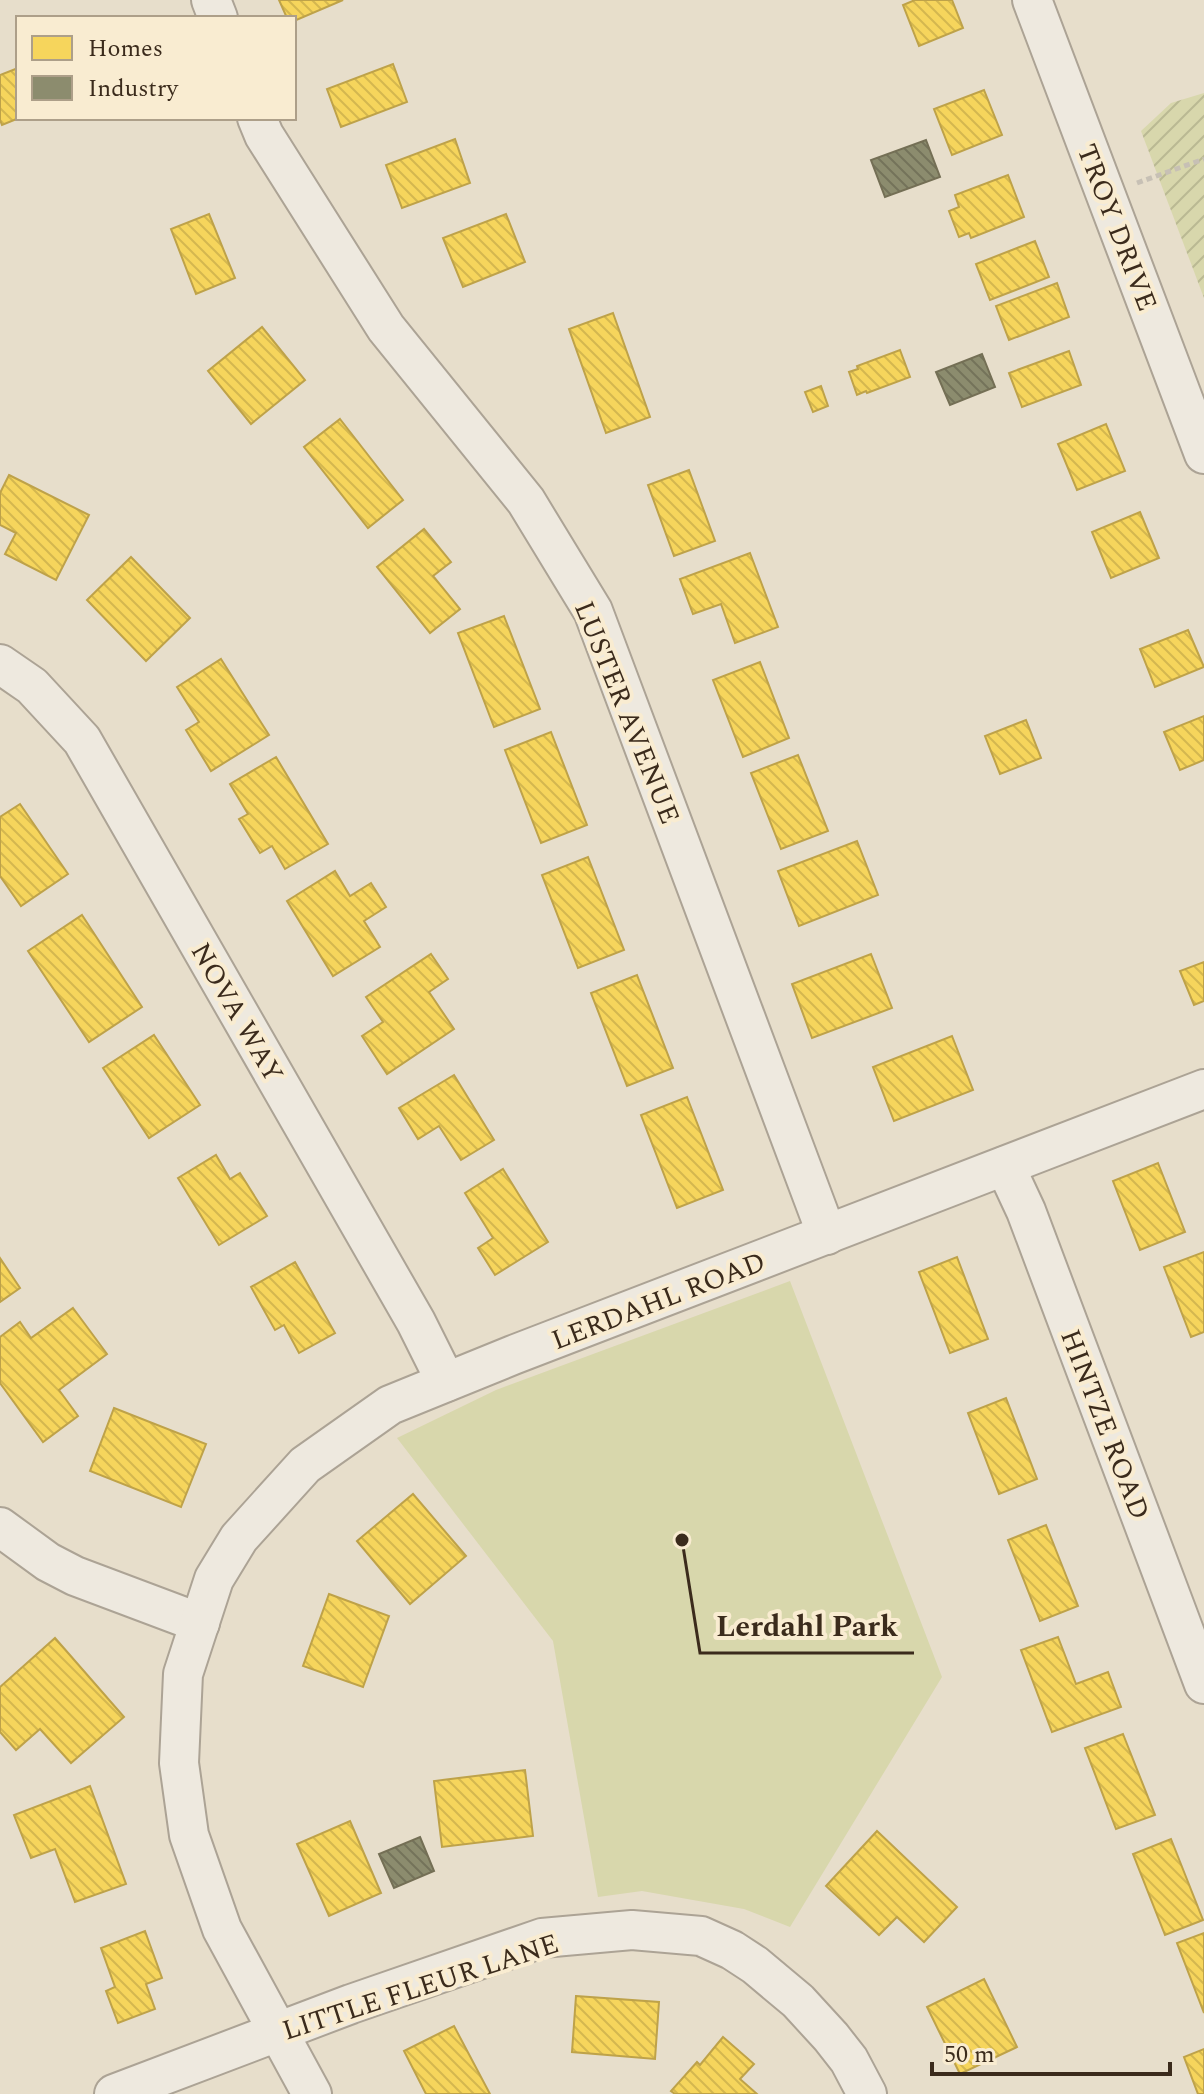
<svg xmlns="http://www.w3.org/2000/svg" width="1204" height="2094" font-family="Spectral,serif">
<style>
.park{fill:#d8d7ac}
.garden{fill:url(#garden-furrows)}
.homes{fill:url(#homes-back-hatch);stroke:#bea249;stroke-width:2}
.industry{fill:url(#industry-back-hatch);stroke:#746f55;stroke-width:2}
.lines{fill:none;stroke-linecap:round;stroke-linejoin:round}
.minor-casing{stroke:#aca395;stroke-width:42}
.path{stroke:#c7c0b5;stroke-width:5;stroke-dasharray:6 4;stroke-linecap:butt}
.minor{stroke:#eee9df;stroke-width:38}
.labels{text-anchor:middle;stroke-width:8;stroke-linejoin:round;paint-order:stroke}
.street-label{font-size:28px;fill:#3b2b1c;stroke:#f9ecd1}
.leader{fill:none;stroke:#3b2b1c;stroke-width:3}
.callout-dot{fill:#3b2b1c;stroke:#f9ecd1;stroke-width:3}
.callout-label{font-size:30px;text-anchor:middle;font-weight:bold;fill:#3b2b1c;stroke:#f9ecd1;stroke-width:8;stroke-linejoin:round;paint-order:stroke}
</style>
<defs>
<pattern id="garden-furrows" width="10" height="10" patternUnits="userSpaceOnUse" patternTransform="scale(2)"><rect width="10" height="10" fill="#d8d7ac"/><path d="M-1 1l2-2M0 10L10 0M9 11l2-2" fill="none" stroke="#bab993"/></pattern>
<pattern id="homes-back-hatch" width="6" height="6" patternUnits="userSpaceOnUse" patternTransform="scale(2)"><rect width="6" height="6" fill="#f6d55c"/><path d="M-1 5l2 2M0 0l6 6M5-1l2 2" fill="none" stroke="#d4b74f"/></pattern>
<pattern id="industry-back-hatch" width="6" height="6" patternUnits="userSpaceOnUse" patternTransform="scale(2)"><rect width="6" height="6" fill="#8c8c6e"/><path d="M-1 5l2 2M0 0l6 6M5-1l2 2" fill="none" stroke="#74735a"/></pattern>
</defs>
<rect width="100%" height="100%" fill="#e7decb"/>
<polygon class="park" points="790,1281 942,1677 790,1927 744,1909 642,1891 598,1897 553,1641 397,1438 496,1390"/>
<polygon class="garden" points="1204,93 1204,298 1141,131 1171,103"/>
<g class="homes">
<polygon points="279,0 343,0 294,21 294,18 287,18"/>
<polygon points="915,0 952,0 963,28 919,46 903,5"/>
<polygon points="393,64 407,102 341,127 327,89"/>
<polygon points="18,68 19,118 2,125 0,120 0,75"/>
<polygon points="984,90 1002,135 952,155 934,109"/>
<polygon points="455,139 470,183 402,208 386,165"/>
<polygon points="1008,175 1024,217 971,238 969,233 959,237 949,211 959,207 955,195"/>
<polygon points="209,214 235,278 196,294 171,229"/>
<polygon points="506,214 525,262 463,287 443,238"/>
<polygon points="1035,241 1049,277 990,300 976,264"/>
<polygon points="1057,283 1069,317 1009,340 996,306"/>
<polygon points="613,313 650,417 606,433 569,329"/>
<polygon points="262,327 305,380 251,424 208,371"/>
<polygon points="900,350 910,377 867,393 866,391 857,395 849,372 858,369 857,366"/>
<polygon points="1069,351 1081,385 1022,407 1009,373"/>
<polygon points="821,386 828,406 813,412 805,392"/>
<polygon points="340,419 403,500 368,528 304,447"/>
<polygon points="1106,424 1125,471 1077,490 1058,444"/>
<polygon points="689,470 715,541 674,556 648,485"/>
<polygon points="9,475 89,515 56,580 5,554 16,533 0,525 0,493"/>
<polygon points="1140,512 1159,558 1111,578 1092,532"/>
<polygon points="424,529 451,562 433,576 460,609 430,633 377,567"/>
<polygon points="750,553 778,627 735,643 721,604 693,614 680,579"/>
<polygon points="131,557 190,618 146,661 87,600"/>
<polygon points="504,616 540,709 494,727 458,633"/>
<polygon points="1188,630 1204,667 1155,687 1140,649"/>
<polygon points="221,659 269,735 211,771 186,730 199,722 177,687"/>
<polygon points="760,662 789,738 743,757 713,680"/>
<polygon points="1204,716 1204,760 1180,770 1164,732"/>
<polygon points="1026,720 1041,758 1000,774 985,736"/>
<polygon points="551,732 587,825 541,843 505,750"/>
<polygon points="798,755 828,831 781,849 751,773"/>
<polygon points="276,757 328,844 285,869 272,846 260,853 239,819 248,814 230,784"/>
<polygon points="20,804 68,874 21,906 0,876 0,817"/>
<polygon points="857,841 878,895 799,926 778,871"/>
<polygon points="588,857 624,950 578,968 542,875"/>
<polygon points="335,871 350,896 371,883 386,907 364,921 380,947 333,976 287,901"/>
<polygon points="82,915 142,1007 89,1042 28,951"/>
<polygon points="431,954 448,979 429,992 454,1029 387,1074 362,1036 383,1022 366,997"/>
<polygon points="871,954 892,1008 812,1038 792,984"/>
<polygon points="1204,962 1204,1001 1194,1005 1180,971"/>
<polygon points="637,975 673,1068 627,1086 591,993"/>
<polygon points="154,1035 200,1105 149,1138 103,1068"/>
<polygon points="952,1036 973,1090 894,1121 873,1067"/>
<polygon points="454,1075 494,1140 461,1160 439,1126 418,1139 399,1108"/>
<polygon points="687,1097 723,1190 677,1208 641,1115"/>
<polygon points="216,1155 230,1179 240,1173 267,1216 219,1245 178,1178"/>
<polygon points="1158,1163 1185,1232 1140,1250 1113,1181"/>
<polygon points="503,1169 548,1242 495,1275 478,1248 493,1238 465,1193"/>
<polygon points="1204,1252 1204,1332 1191,1337 1164,1267"/>
<polygon points="957,1257 988,1339 950,1353 919,1272"/>
<polygon points="0,1258 20,1288 0,1302"/>
<polygon points="295,1262 335,1333 299,1353 284,1325 275,1330 251,1287"/>
<polygon points="73,1308 107,1354 59,1390 78,1416 43,1442 0,1383 0,1337 20,1322 31,1338"/>
<polygon points="1006,1398 1037,1479 999,1494 968,1413"/>
<polygon points="114,1408 206,1444 181,1507 90,1471"/>
<polygon points="413,1494 466,1556 410,1604 357,1541"/>
<polygon points="1046,1525 1078,1606 1040,1621 1008,1540"/>
<polygon points="329,1594 389,1616 363,1687 303,1666"/>
<polygon points="1058,1637 1076,1684 1108,1672 1121,1707 1052,1732 1021,1650"/>
<polygon points="55,1638 124,1717 71,1763 40,1729 16,1750 0,1732 0,1687"/>
<polygon points="1123,1734 1155,1815 1116,1829 1085,1748"/>
<polygon points="525,1770 533,1836 442,1847 434,1781"/>
<polygon points="90,1786 126,1884 75,1902 55,1849 31,1858 14,1815"/>
<polygon points="350,1821 381,1893 329,1916 297,1844"/>
<polygon points="877,1831 957,1907 924,1942 897,1917 879,1935 826,1886"/>
<polygon points="1171,1839 1203,1920 1165,1935 1133,1854"/>
<polygon points="145,1931 162,1978 146,1984 155,2009 118,2023 106,1991 115,1987 101,1948"/>
<polygon points="1204,1933 1204,2013 1177,1943"/>
<polygon points="984,1979 1017,2047 960,2074 927,2007"/>
<polygon points="576,1996 659,2002 655,2059 572,2052"/>
<polygon points="454,2026 490,2094 426,2094 404,2051"/>
<polygon points="723,2037 754,2064 740,2079 757,2094 675,2094 671,2091 697,2062 700,2065"/>
<polygon points="1204,2049 1204,2094 1198,2094 1184,2057"/>
</g>
<g class="industry">
<polygon points="926,140 940,177 885,197 871,160"/>
<polygon points="982,354 995,387 950,405 936,372"/>
<polygon points="420,1837 434,1871 394,1888 379,1854"/>
</g>
<g class="lines">
<g class="minor-casing">
<g id="minor">
<polyline points="211,0 218,18"/>
<polyline points="1032,0 1204,454"/>
<polyline points="257,118 264,135 386,328 526,501 593,611 827,1235"/>
<polyline points="0,664 32,686 82,740 416,1322 446,1382"/>
<polyline points="1005,1166 1026,1211 1204,1684"/>
<polyline points="0,1527 48,1562 75,1576 200,1623"/>
<polyline points="114,2094 351,2004 542,1938 632,1930 701,1936 732,1950 755,1965 798,2001 831,2037 849,2060 867,2094"/>
<polyline points="312,2094 222,1929 189,1835 179,1763 183,1674 214,1579 239,1538 305,1465 390,1405 513,1355 1204,1089"/>
</g>
</g>
<polyline class="path" points="1137,183 1204,159"/>
<use href="#minor" class="minor"/>
</g>
<g class="labels">
<g class="street-label">
<text transform="translate(1118 227) rotate(69)" y="10">TROY DRIVE</text>
<text transform="translate(628 712) rotate(68)" y="10">LUSTER AVENUE</text>
<text transform="translate(238 1012) rotate(60)" y="10">NOVA WAY</text>
<text transform="translate(658 1300) rotate(-21)" y="10">LERDAHL ROAD</text>
<text transform="translate(1106 1424) rotate(69)" y="10">HINTZE ROAD</text>
<text transform="translate(420 1986) rotate(-18)" y="10">LITTLE FLEUR LANE</text>
</g>
</g>
<path class="leader" d="M682 1540L700 1653H914"/>
<circle class="callout-dot" cx="682" cy="1540" r="8"/>
<g class="callout-label">
<text x="807" y="1636">Lerdahl Park</text>
</g>
<rect x="16" y="16" width="280" height="104" fill="#f9ecd1" stroke="#ad9f89" stroke-width="2"/>
<rect x="32" y="36" width="40" height="24" fill="#f6d55c" stroke="#ad9f89" stroke-width="2"/>
<text x="88" y="56" font-size="24" fill="#3b2b1c">Homes</text>
<rect x="32" y="76" width="40" height="24" fill="#8c8c6e" stroke="#ad9f89" stroke-width="2"/>
<text x="88" y="96" font-size="24" fill="#3b2b1c">Industry</text>
<path d="M932 2062v12h238v-12" fill="none" stroke="#3b2b1c" stroke-width="4"/>
<text x="944" y="2062" font-size="24" fill="#3b2b1c" stroke="#f9ecd1" stroke-width="6" paint-order="stroke">50 m</text>
</svg>
